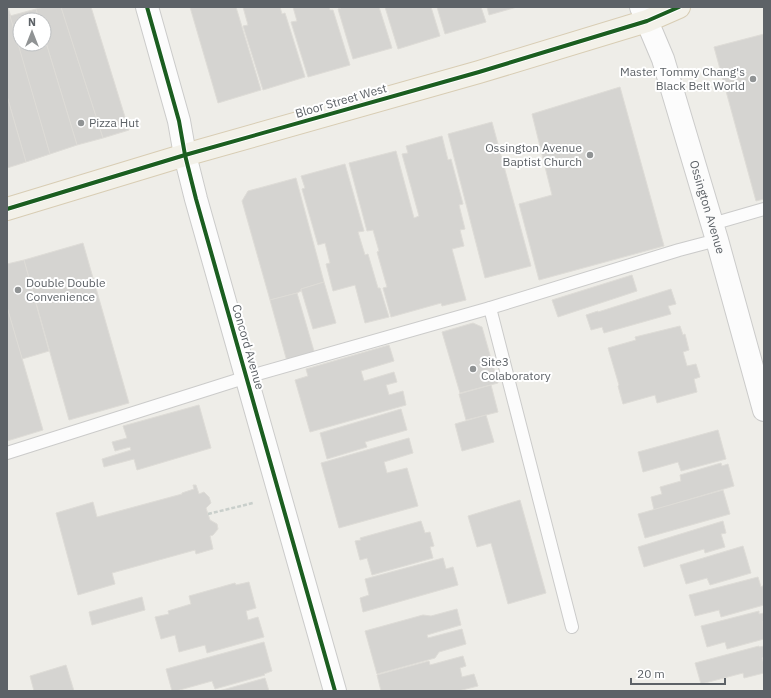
<svg xmlns="http://www.w3.org/2000/svg" width="771" height="698" font-family="'IBM Plex Sans',sans-serif">
<style>
.building{fill:#d5d4d1;stroke:#dedcd7}
.lines{fill:none;stroke-linecap:round;stroke-linejoin:round}
.service-casing{stroke:#cbcbca;stroke-width:14}
.minor-casing{stroke:#cbcbca;stroke-width:24}
.tertiary-casing{stroke:#cbcbca;stroke-width:24}
.primary-casing{stroke:#d8cdb4;stroke-width:24}
.path{stroke:#c9cfcb;stroke-width:2.5;stroke-dasharray:4 2;stroke-linecap:butt}
.service{stroke:#fcfcfc;stroke-width:12}
.minor{stroke:#fcfcfc;stroke-width:22}
.tertiary{stroke:#fcfcfc;stroke-width:22}
.primary{stroke:#f3f1e9;stroke-width:22}
.cycleway-casing{stroke:#fff;stroke-width:6}
.cycleway{stroke:#1b5e20;stroke-width:4}
.poi-dot{fill:#909394;stroke:#fff;stroke-width:1.5}
.labels{text-anchor:middle;stroke-width:4;stroke-linejoin:round;paint-order:stroke}
.poi-label{font-size:12px;fill:#5d6267;stroke:#fff;text-anchor:start}
.street-label{font-size:12px;fill:#5d6267;stroke:#fff}
</style>
<rect width="100%" height="100%" fill="#eeede8"/>
<g class="building">
<polygon points="7,7 8,7 50,154 26,162 7,96"/>
<polygon points="44,7 61,7 103,138 77,145 44,36 44,20 39,20 36,9"/>
<polygon points="61,7 91,7 129,130 103,138"/>
<polygon points="190,7 236,7 261,90 218,103"/>
<polygon points="243,7 280,7 282,14 285,13 305,77 263,90 243,26 248,25"/>
<polygon points="293,7 329,7 330,10 333,10 350,65 308,77 291,22 297,21"/>
<polygon points="341,7 379,7 392,48 353,59 338,9 341,8"/>
<polygon points="385,7 431,7 440,36 398,49"/>
<polygon points="437,7 481,7 486,22 445,34"/>
<polygon points="487,7 517,7 489,15"/>
<polygon points="36,9 39,20 20,20 20,44 44,44 44,36 77,145 50,154 10,16"/>
<polygon points="764,34 764,199 756,201 714,47"/>
<polygon points="620,87 664,246 539,280 519,204 552,195 532,114"/>
<polygon points="7,96 26,162 7,168"/>
<polygon points="492,122 531,266 485,278 448,134"/>
<polygon points="442,136 448,160 451,159 463,204 459,205 465,229 460,230 464,246 452,249 466,300 442,306 441,303 391,317 383,288 387,287 377,252 379,251 373,230 367,231 349,163 396,151 414,218 419,216 402,154 408,153 406,146"/>
<polygon points="345,164 364,231 358,232 365,255 368,254 378,288 380,288 389,317 365,323 355,285 333,291 326,264 330,263 325,243 318,245 302,189 305,188 301,176"/>
<polygon points="296,178 324,282 301,289 301,291 297,293 270,300 242,201 248,191"/>
<polygon points="83,243 129,403 69,420 24,260"/>
<polygon points="24,260 49,351 22,359 7,307 7,264"/>
<polygon points="632,275 637,291 558,317 552,300"/>
<polygon points="324,282 336,323 313,329 301,289"/>
<polygon points="671,289 676,304 668,306 671,314 604,333 602,327 591,330 586,315 598,311 598,312"/>
<polygon points="297,293 316,358 288,365 270,300"/>
<polygon points="7,307 43,430 7,441"/>
<polygon points="473,323 482,327 498,383 460,393 442,332"/>
<polygon points="680,326 683,335 685,334 689,350 683,352 687,366 696,364 700,377 694,379 697,392 657,403 655,395 623,404 618,386 619,385 608,348 636,340 635,337"/>
<polygon points="389,345 394,361 361,371 364,381 394,372 397,382 386,385 389,395 403,391 406,405 310,432 295,380 308,376 306,369"/>
<polygon points="491,385 498,412 466,420 459,394"/>
<polygon points="199,405 211,448 137,470 134,459 104,467 102,459 131,450 130,447 115,451 112,442 127,438 123,426"/>
<polygon points="401,409 407,430 365,442 367,447 327,459 320,433"/>
<polygon points="486,415 494,442 462,451 455,424"/>
<polygon points="718,430 726,459 681,471 678,462 643,472 638,452"/>
<polygon points="409,438 413,453 384,462 387,473 407,468 418,506 339,528 321,463"/>
<polygon points="721,463 722,466 728,464 734,486 654,510 651,497 662,494 660,487 681,481 680,475"/>
<polygon points="193,485 196,485 199,494 204,492 209,497 211,503 206,508 210,520 217,524 218,529 213,535 210,536 213,549 196,554 195,550 112,573 115,584 78,595 56,513 93,502 97,517 182,494 182,493 194,489"/>
<polygon points="723,490 730,514 645,538 638,514"/>
<polygon points="520,500 546,593 508,604 491,543 477,547 468,516"/>
<polygon points="421,521 425,533 430,532 434,546 430,547 433,558 372,575 367,558 360,560 355,541 361,540 360,538"/>
<polygon points="723,521 726,533 721,534 725,547 705,553 704,549 644,567 638,547"/>
<polygon points="743,546 751,573 710,585 707,578 686,584 680,565"/>
<polygon points="443,558 446,569 453,567 458,585 363,612 360,598 369,595 365,579"/>
<polygon points="758,577 761,587 764,585 764,605 721,617 719,610 695,616 689,595"/>
<polygon points="249,582 256,608 246,611 248,620 258,617 264,637 207,653 205,645 179,652 175,635 161,639 155,617 169,614 168,611 191,604 189,596 235,583 236,585"/>
<polygon points="142,597 145,610 92,625 89,612"/>
<polygon points="457,609 461,625 427,635 428,638 462,629 466,644 439,652 435,658 377,674 365,631 423,615 431,616"/>
<polygon points="759,611 759,614 764,613 764,620 763,621 764,639 727,649 725,642 707,647 701,626"/>
<polygon points="264,642 272,671 264,674 265,675 215,689 212,681 176,691 172,691 166,669"/>
<polygon points="759,646 759,647 764,646 764,657 762,658 764,664 764,673 744,678 743,673 701,684 695,663"/>
<polygon points="463,656 466,666 460,668 462,677 474,674 478,686 458,691 381,691 377,675 429,661 430,665"/>
<polygon points="66,665 74,691 34,691 30,676"/>
<polygon points="265,678 269,691 219,691"/>
</g>
<g class="lines">
<g class="service-casing">
<g id="service">
<polyline points="712,224 764,209"/>
<polyline points="490,308 572,627"/>
<polyline points="7,453 247,377 490,308 679,250 717,240"/>
</g>
</g>
<g class="minor-casing">
<polyline id="minor" points="147,7 179,121 185,155 196,199 335,691"/>
</g>
<g class="tertiary-casing">
<g id="tertiary">
<path id="s1" d="M641,7L663,59L717,240L764,410"/>
</g>
</g>
<g class="primary-casing">
<polyline id="primary" points="7,209 185,155 479,72 647,21 679,7"/>
</g>
<polyline class="path" points="208,514 253,503"/>
<use href="#service" class="service"/>
<use href="#minor" class="minor"/>
<use href="#tertiary" class="tertiary"/>
<use href="#primary" class="primary"/>
<g class="cycleway-casing">
<g id="cycleway">
<polyline points="147,7 179,121 185,155 196,199 335,691"/>
<polyline points="7,209 185,155 479,72 647,21 679,7"/>
</g>
</g>
<use href="#cycleway" class="cycleway"/>
</g>
<g class="poi-dot">
<circle cx="753" cy="79" r="4"/>
<circle cx="81" cy="123" r="4"/>
<circle cx="590" cy="155" r="4"/>
<circle cx="18" cy="290" r="4"/>
<circle cx="473" cy="369" r="4"/>
</g>
<g class="labels">
<g class="poi-label">
<text x="745" y="76" text-anchor="end">Master Tommy Chang's<tspan x="745" dy="14">Black Belt World</tspan></text>
<text x="89" y="127">Pizza Hut</text>
<text x="582" y="152" text-anchor="end">Ossington Avenue<tspan x="582" dy="14">Baptist Church</tspan></text>
<text x="26" y="287">Double Double<tspan x="26" dy="14">Convenience</tspan></text>
<text x="481" y="366">Site3<tspan x="481" dy="14">Colaboratory</tspan></text>
</g>
<g class="street-label">
<text transform="translate(341 101) rotate(-16)" y="4">Bloor Street West</text>
<text dy="4" stroke="none"><textPath href="#s1" startOffset="211">Ossington Avenue</textPath></text>
<text transform="translate(248 347) rotate(74)" y="4">Concord Avenue</text>
</g>
</g>
<rect width="771" height="698" fill="none" stroke="#5d6267" stroke-width="16"/>
<g transform="translate(32 32)"><circle r="19" fill="#ffffff" stroke="#bec0c2"/>
<path d="M0-3L7 15L0 10L-7 15Z" fill="#909394"/>
<text y="-6" font-size="11" font-weight="bold" text-anchor="middle" fill="#5d6267">N</text>
</g>
<path d="M631 678v6h94v-6" fill="none" stroke="#5d6267" stroke-width="2"/>
<text x="637" y="678" font-size="12" fill="#5d6267" stroke="#ffffff" stroke-width="3" paint-order="stroke">20 m</text>
</svg>
